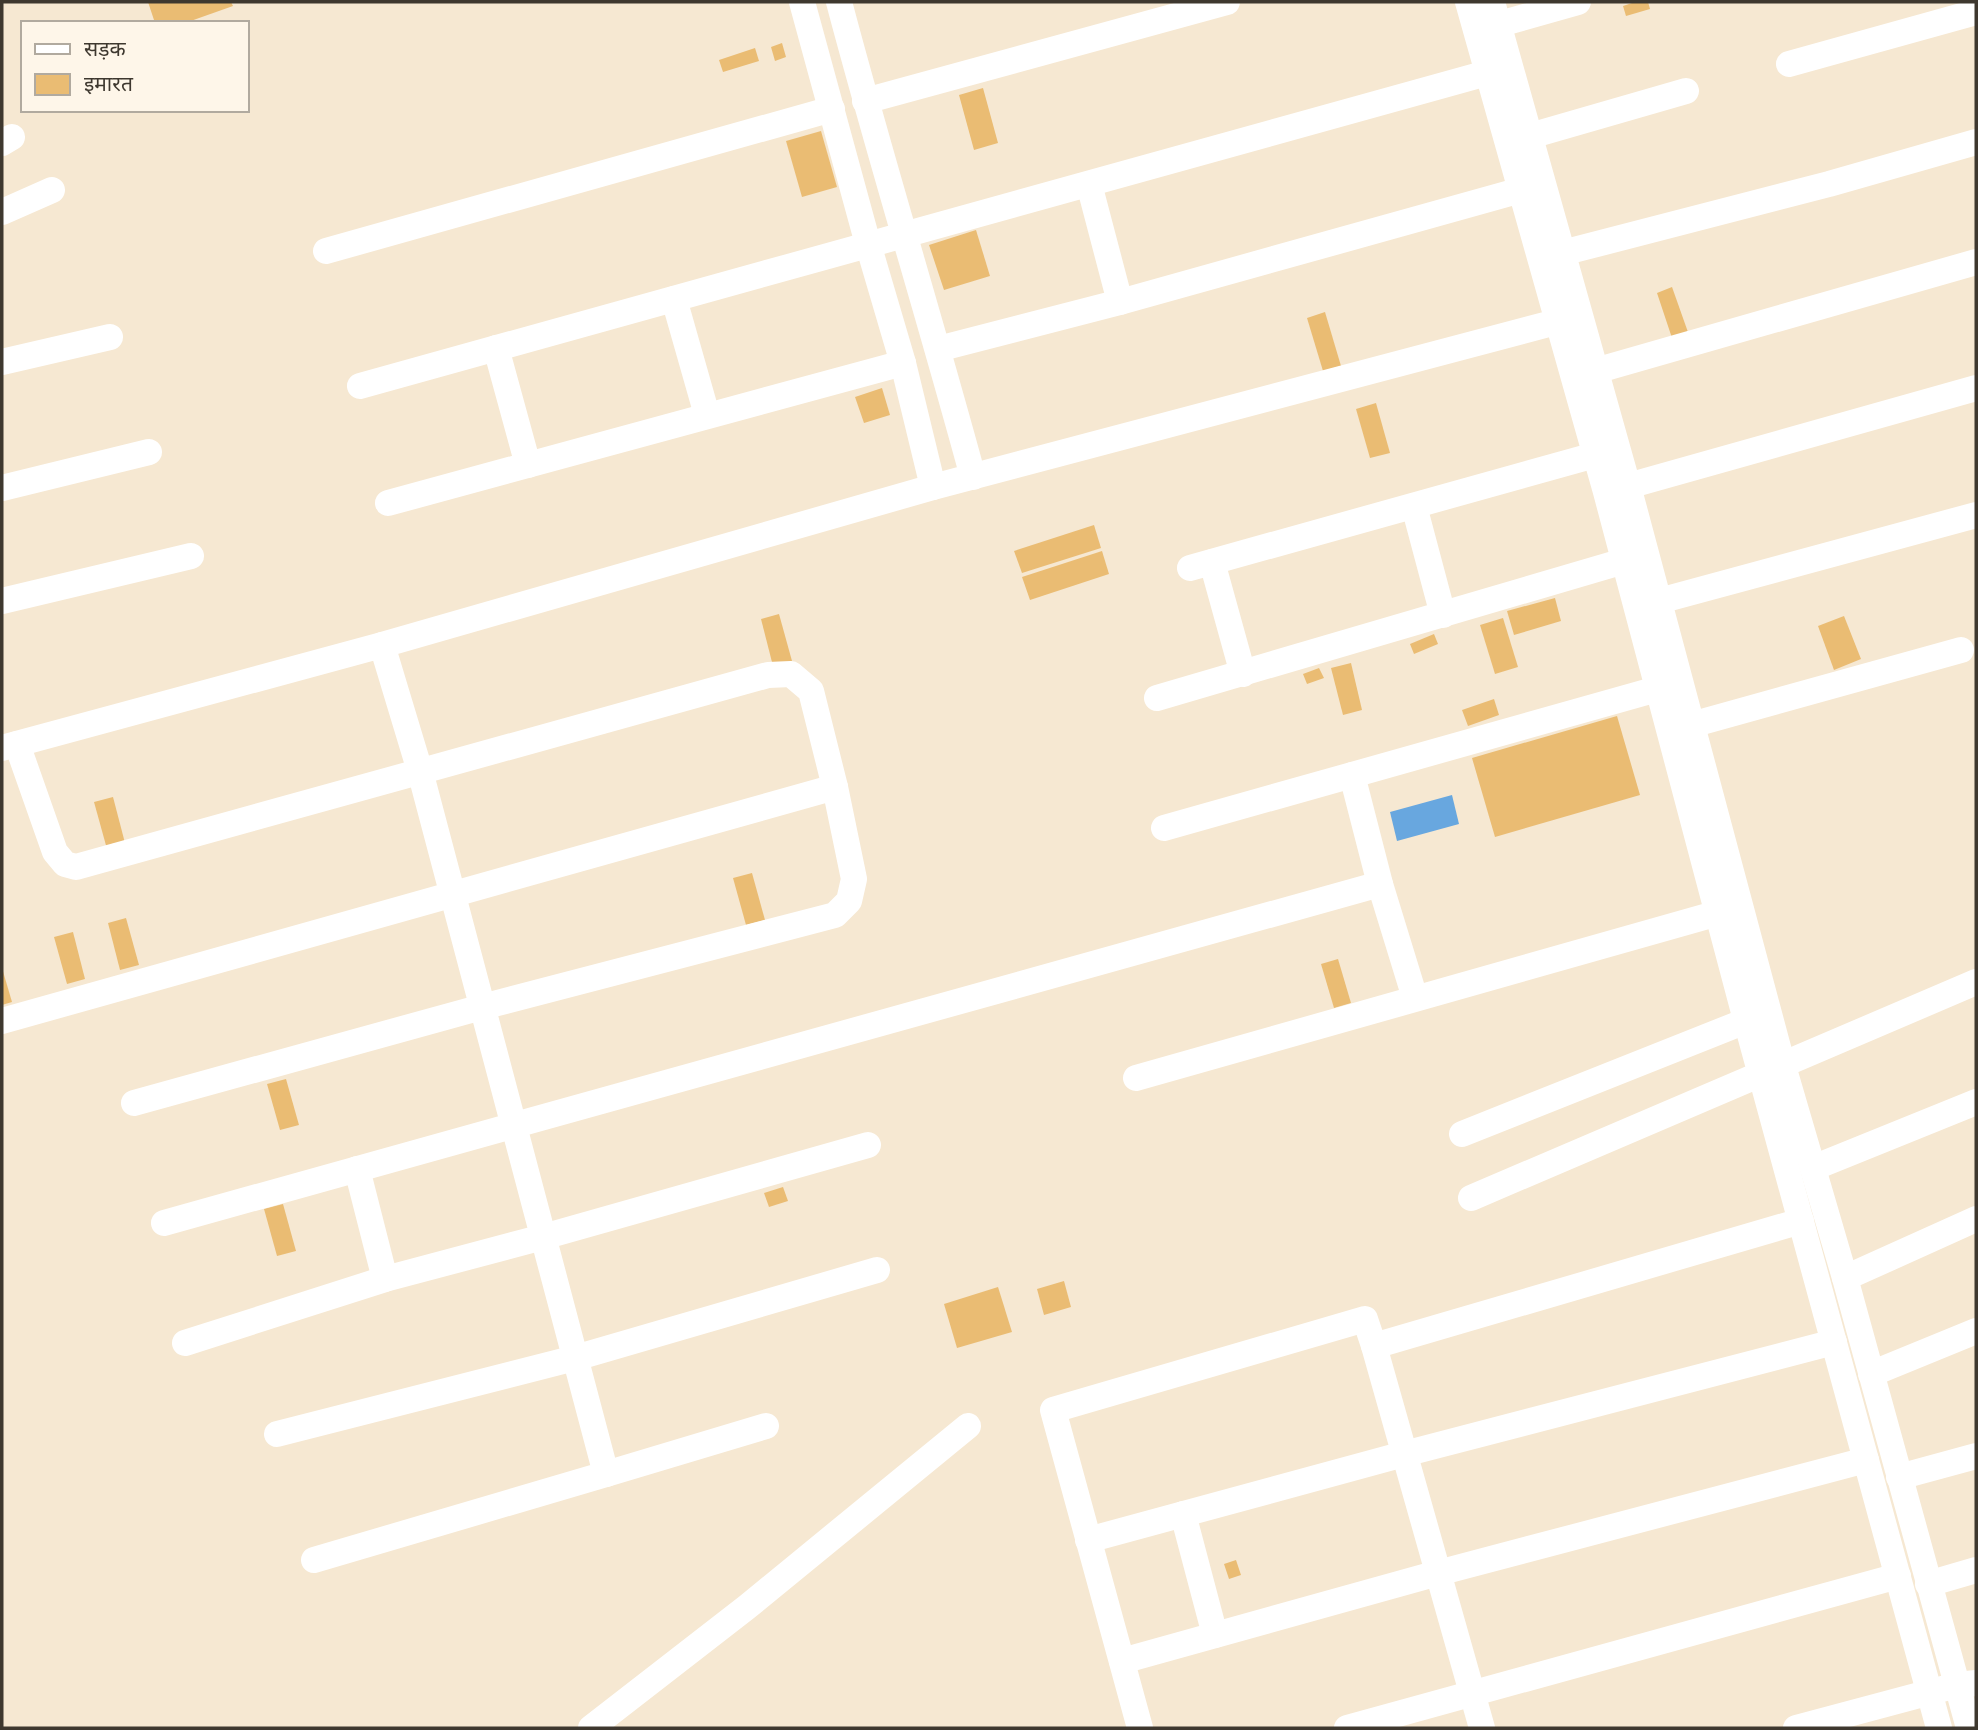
<svg xmlns="http://www.w3.org/2000/svg" width="1978" height="1730" font-family="'Source Serif 4','Noto Sans Devanagari',serif">
<style>
.water{fill:#68a7df}
.building{fill:#eabc73}
.lines{fill:none;stroke-linecap:round;stroke-linejoin:round}
.minor{stroke:#fff;stroke-width:26}
</style>
<rect width="100%" height="100%" fill="#f6e8d2"/>
<polygon class="water" points="1452,795 1459,824 1397,841 1390,812"/>
<g class="building">
<polygon points="148,2 231,2 233,6 185,23 155,23"/>
<polygon points="1635,2 1648,2 1650,9 1626,16 1623,6"/>
<polygon points="782,43 786,57 775,61 771,47"/>
<polygon points="755,48 759,61 723,72 719,60"/>
<polygon points="983,88 998,143 974,150 959,95"/>
<polygon points="821,131 837,187 802,197 786,141"/>
<polygon points="976,230 990,276 944,290 929,245"/>
<polygon points="1672,287 1689,335 1673,341 1657,293"/>
<polygon points="1325,312 1341,366 1323,371 1307,318"/>
<polygon points="882,388 890,415 864,423 855,397"/>
<polygon points="1376,403 1390,453 1370,458 1356,409"/>
<polygon points="1094,525 1101,548 1022,573 1014,551"/>
<polygon points="1102,551 1109,574 1030,600 1022,577"/>
<polygon points="1555,598 1561,621 1514,635 1507,611"/>
<polygon points="779,614 792,661 773,666 761,619"/>
<polygon points="1844,616 1861,659 1834,670 1818,626"/>
<polygon points="1503,618 1518,667 1495,674 1480,625"/>
<polygon points="1434,634 1438,644 1414,654 1410,644"/>
<polygon points="1351,663 1362,710 1343,715 1331,668"/>
<polygon points="1319,668 1324,678 1307,684 1303,674"/>
<polygon points="1494,699 1499,715 1468,726 1462,710"/>
<polygon points="1617,716 1640,795 1495,837 1472,758"/>
<polygon points="113,797 125,843 107,849 94,802"/>
<polygon points="752,873 765,920 746,925 733,878"/>
<polygon points="126,918 139,965 120,970 108,923"/>
<polygon points="73,932 85,979 67,984 54,937"/>
<polygon points="1338,959 1351,1003 1334,1008 1321,964"/>
<polygon points="2,968 12,1002 2,1005"/>
<polygon points="286,1079 299,1125 280,1130 267,1084"/>
<polygon points="783,1187 788,1201 769,1207 764,1193"/>
<polygon points="283,1204 296,1251 277,1256 264,1209"/>
<polygon points="1064,1281 1071,1307 1044,1315 1037,1289"/>
<polygon points="998,1287 1012,1332 957,1348 944,1304"/>
<polygon points="1236,1560 1241,1575 1229,1579 1224,1564"/>
</g>
<g class="lines">
<g class="minor">
<polyline points="802,2 868,244 903,363 933,487"/>
<path d="M839,2C881,161 930,318 973,477"/>
<polyline points="1468,2 1606,492 1746,1020 1939,1728"/>
<polyline points="1492,2 1628,486 1783,1066 1845,1278 1969,1728"/>
<polyline points="1482,29 1578,2"/>
<polyline points="1789,64 1976,12"/>
<polyline points="865,101 1227,2"/>
<polyline points="1530,136 1686,91"/>
<polyline points="2,143 12,137"/>
<polyline points="1089,184 1120,302"/>
<polyline points="2,212 52,190"/>
<polyline points="326,251 832,109"/>
<polyline points="1562,253 1829,184 1976,142"/>
<polyline points="674,299 707,415"/>
<polyline points="496,348 528,465"/>
<polyline points="938,349 1120,302 1521,190"/>
<polyline points="2,362 110,337"/>
<polyline points="1595,371 1976,262"/>
<polyline points="360,386 1505,68"/>
<polyline points="1628,486 1976,388"/>
<polyline points="2,488 149,452"/>
<polyline points="388,503 903,363"/>
<polyline points="1414,506 1443,615"/>
<polyline points="1212,562 1243,674"/>
<polyline points="1190,568 1595,455"/>
<polyline points="2,601 191,556"/>
<polyline points="1659,601 1976,515"/>
<polyline points="382,645 933,487 1575,317"/>
<polyline points="1157,698 1624,561"/>
<polyline points="1691,725 1961,650"/>
<polyline points="17,744 55,852 65,864 76,867 768,675 791,674 811,691 835,787 854,879 849,901 835,915 482,1007 134,1103"/>
<polyline points="2,748 382,645 420,771 606,1474 314,1560"/>
<polyline points="1352,775 1380,884 1415,998"/>
<polyline points="1164,828 1675,684"/>
<polyline points="2,1021 835,787"/>
<polyline points="1136,1078 1736,908"/>
<polyline points="1462,1134 1761,1015"/>
<polyline points="1813,1168 1976,1102"/>
<polyline points="357,1169 385,1279"/>
<polyline points="1471,1198 1976,982"/>
<polyline points="164,1223 1380,884"/>
<polyline points="1845,1278 1976,1219"/>
<polyline points="185,1343 385,1279 543,1237 868,1145"/>
<polyline points="1374,1346 1482,1728"/>
<polyline points="1871,1374 1976,1331"/>
<polyline points="277,1434 575,1358 877,1270"/>
<polyline points="606,1474 766,1426"/>
<polyline points="1899,1477 1976,1456"/>
<polyline points="1183,1514 1215,1635"/>
<polyline points="1088,1540 1404,1454 1834,1342"/>
<polyline points="1928,1584 1976,1570"/>
<polyline points="1122,1661 1438,1573 1866,1460"/>
<polyline points="591,1728 747,1607 968,1426"/>
<polyline points="1140,1728 1053,1410 1365,1319 1374,1346 1801,1221"/>
<polyline points="1347,1728 1898,1576"/>
<polyline points="1796,1728 1957,1685 1976,1683"/>
</g>
</g>
<rect width="1978" height="1730" fill="none" stroke="#3e382f" stroke-width="7"/>
<rect x="21" y="21" width="228" height="91" fill="#fef6e9" stroke="#b1aa9f" stroke-width="2"/>
<rect x="35" y="44" width="35" height="10" fill="#ffffff" stroke="#b1aa9f" stroke-width="2"/>
<text x="84" y="56" font-size="21" fill="#3e382f">सड़क</text>
<rect x="35" y="74" width="35" height="21" fill="#eabc73" stroke="#b1aa9f" stroke-width="2"/>
<text x="84" y="91" font-size="21" fill="#3e382f">इमारत</text>
</svg>
